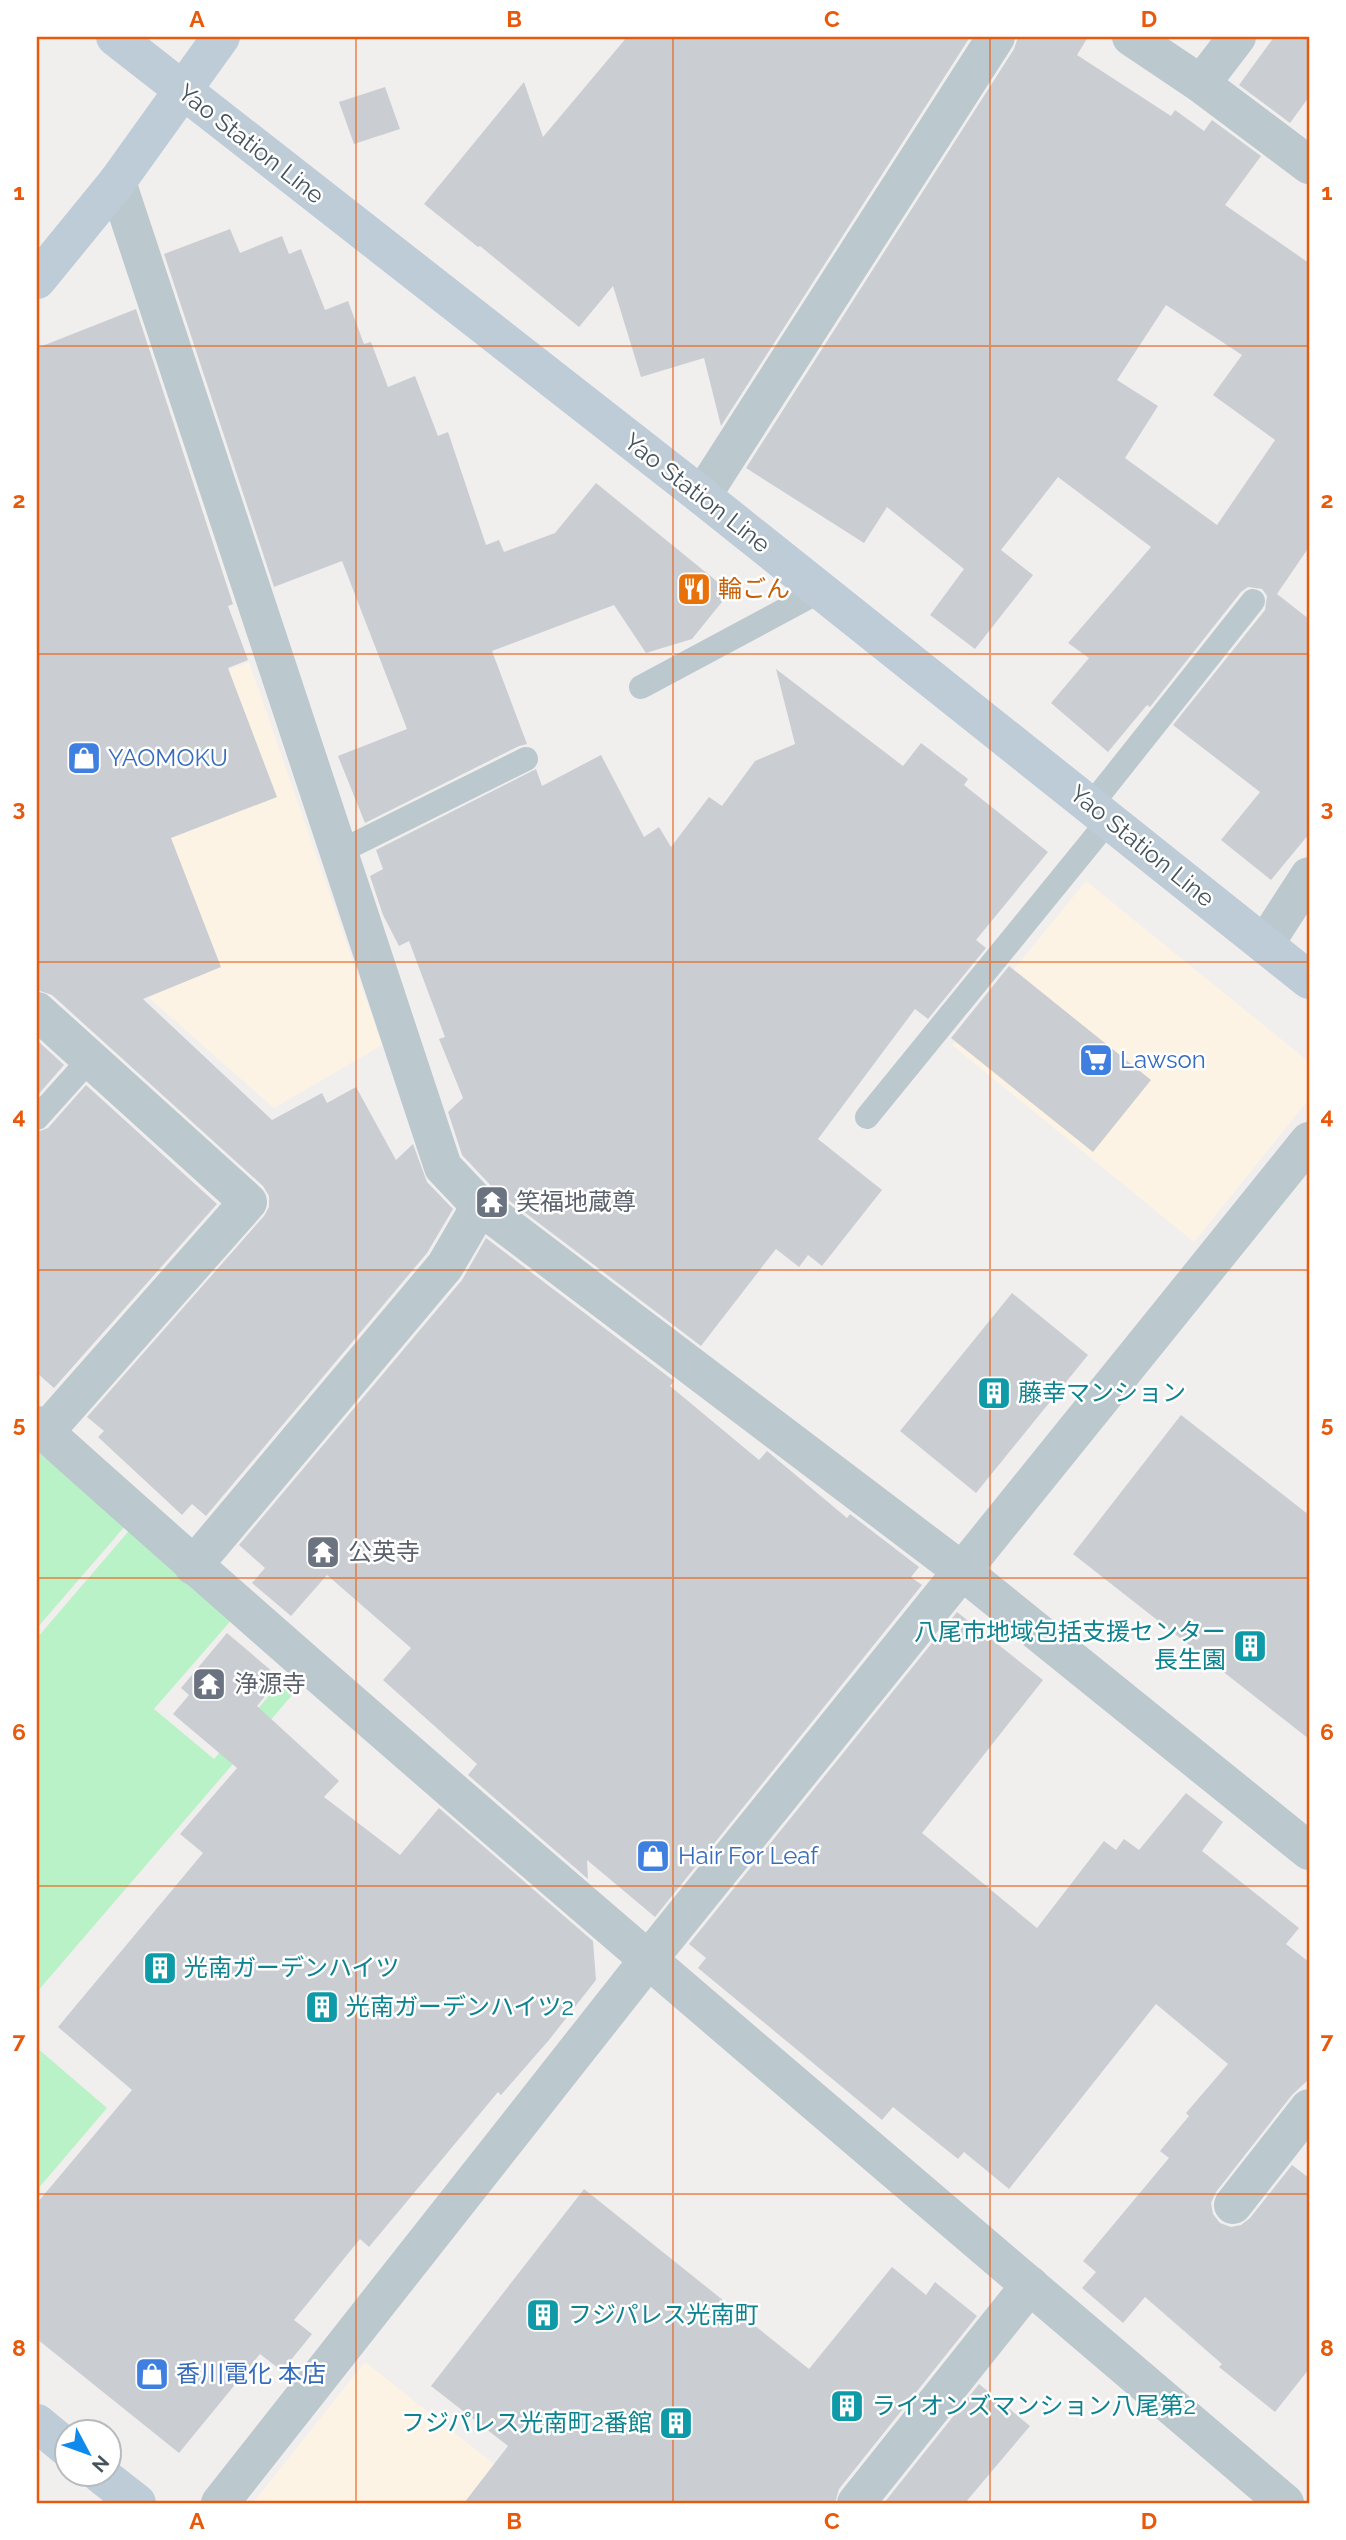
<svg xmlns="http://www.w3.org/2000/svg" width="1346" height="2540" font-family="Raleway,'Noto Sans JP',sans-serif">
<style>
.commercial{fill:#fdf3e5}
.green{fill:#b9f2c7}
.building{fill:#caced3;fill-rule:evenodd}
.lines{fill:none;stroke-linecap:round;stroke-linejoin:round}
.lane{stroke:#bbc8ce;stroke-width:24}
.street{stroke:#bbc8ce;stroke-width:38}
.secondary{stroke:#bdccd6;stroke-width:38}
.grid{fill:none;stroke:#e8590c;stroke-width:2;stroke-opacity:0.55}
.labels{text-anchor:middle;stroke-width:5;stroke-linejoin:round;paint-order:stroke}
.street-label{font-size:24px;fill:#45545c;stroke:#fff}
.food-label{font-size:24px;fill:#c56008;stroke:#fff;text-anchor:start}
.shop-label{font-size:24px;fill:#366cbe;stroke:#fff;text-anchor:start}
.worship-label{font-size:24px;fill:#5b616d;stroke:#fff;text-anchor:start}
.culture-label{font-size:24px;fill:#0d838f;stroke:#fff;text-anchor:start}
.neatline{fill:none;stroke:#e8590c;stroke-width:2.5}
.grid-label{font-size:23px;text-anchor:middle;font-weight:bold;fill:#e8590c}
</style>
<rect width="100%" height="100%" fill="#f1eeee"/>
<g class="commercial">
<polygon points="37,408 48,418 37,463 130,707 249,662 382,1045 274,1108 123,975 37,894"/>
<polygon points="1086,881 1309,1062 1309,1099 1194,1242 952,1045"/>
<polygon points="365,2362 543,2503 253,2503"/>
</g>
<g class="green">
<polygon points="37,1451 126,1525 37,1628"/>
<polygon points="133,1526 234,1617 154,1709 214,1759 287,1675 299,1687 37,1992 37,1638"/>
<polygon points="37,2048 107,2108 37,2190"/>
</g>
<g class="building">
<polygon points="627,37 970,37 721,426 704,358 641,377 613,286 579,327 480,246 478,247 424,204 524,82 543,137"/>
<path d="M1018,37H1088L1077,55L1171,116L1175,110L1204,131L1212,120L1261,156L1225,205L1309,263V547L1277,594L1309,619V834L1271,880L1221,840L1260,792L1173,725L1265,610L1267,596L1262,589L1248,587L1241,592L1150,707L1147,705L1108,752L1051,703L1089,658L1068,643L1151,547L1058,477L1001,550L1033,575L975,649L930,615L964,569L887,507L864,543L746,468L1014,49ZM1166,305L1242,355L1213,395L1275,440L1217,525L1125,458L1158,406L1117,380Z"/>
<polygon points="1274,37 1309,37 1309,97 1290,123 1239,85"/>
<polygon points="385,87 400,129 354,144 339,102"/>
<polygon points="230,229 240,253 282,236 289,254 301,249 325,310 348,301 364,344 371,342 388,387 415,376 438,436 448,432 486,545 499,540 504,552 555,533 596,483 730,592 692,639 646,653 614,605 492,651 527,744 519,746 365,823 338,756 407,729 342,561 274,587 164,254"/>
<polygon points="136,309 233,604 228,606 248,660 228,668 277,797 171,838 221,967 143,999 272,1120 322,1093 327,1103 356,1087 396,1160 413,1144 427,1182 453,1209 427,1253 206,1516 192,1504 182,1515 98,1437 104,1431 87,1417 264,1216 269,1207 269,1196 263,1186 52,995 37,990 37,348"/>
<polygon points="776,669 903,766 921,743 968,779 964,785 1048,852 976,940 986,948 928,1019 915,1009 818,1139 882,1190 822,1266 808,1255 799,1267 776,1249 701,1346 495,1190 462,1155 448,1112 463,1098 439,1039 445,1037 409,941 399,946 383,915 370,876 383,869 376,850 536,769 542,786 601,755 644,837 659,827 671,847 709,797 722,806 755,761 795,744"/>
<polygon points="1009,966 1151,1080 1093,1152 951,1038"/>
<polygon points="37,1040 64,1065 37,1096"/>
<polygon points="86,1085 217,1204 54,1388 37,1373 37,1132 48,1128"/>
<polygon points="486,1238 674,1381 670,1386 759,1460 767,1451 847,1518 850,1514 919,1567 911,1577 922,1585 655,1917 587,1860 588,1879 468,1775 477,1764 383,1680 411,1648 327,1575 291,1616 252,1583 265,1568 239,1545 462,1280"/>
<polygon points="1012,1293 1088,1355 976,1493 900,1431"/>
<polygon points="1181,1415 1309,1515 1309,1739 1073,1554"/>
<polygon points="957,1612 1043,1680 922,1833 1037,1928 1104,1841 1116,1850 1124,1839 1139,1850 1186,1793 1223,1822 1202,1851 1299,1928 1286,1944 1309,1962 1309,2079 1292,2095 1216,2192 1211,2203 1213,2214 1220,2223 1231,2227 1241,2225 1250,2218 1292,2165 1309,2178 1309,2369 1275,2412 1219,2367 1222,2364 1145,2297 1123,2323 1082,2288 1096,2272 1083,2261 1169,2158 1160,2151 1189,2116 1186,2113 1228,2064 1156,2004 1009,2189 964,2152 958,2159 893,2107 882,2120 698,1968 706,1958 689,1944"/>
<polygon points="227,1633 280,1678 257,1706 339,1781 324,1797 400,1855 439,1808 593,1941 596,1980 549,2040 501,2095 498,2092 369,2247 360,2239 294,2320 312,2334 282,2371 260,2354 179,2453 37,2339 37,2203 132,2090 58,2027 203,1853 180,1834 237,1768 173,1714 189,1695 181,1688"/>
<polygon points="584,2189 809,2369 892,2267 926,2295 935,2282 977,2316 839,2489 835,2503 464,2503 508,2446 431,2386"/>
<polygon points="979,2384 1030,2426 965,2503 884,2503"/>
</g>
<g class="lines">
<g class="lane">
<polyline points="641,687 820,591"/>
<polyline points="1091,805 1253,601"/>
<polyline points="339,852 526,759"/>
<polyline points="867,1117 1109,820"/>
<polyline points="37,1118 90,1059"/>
</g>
<g class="street">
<polyline points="1131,37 1201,84 1309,165"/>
<polyline points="1201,84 1237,37"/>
<polyline points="117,182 443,1167 480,1206 962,1571 1309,1851"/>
<polyline points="702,496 996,37"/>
<polyline points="1265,944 1309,876"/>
<polyline points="37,1011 248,1202 45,1432"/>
<path d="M37,1425C446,1792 867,2146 1285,2503"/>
<polyline points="193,1566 445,1266 480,1206"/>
<polyline points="1233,2205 1309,2108"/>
<polyline points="220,2503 648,1960 1309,1141"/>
<polyline points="856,2503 1030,2285"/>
</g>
<g class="secondary">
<polyline points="115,37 702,496 1309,980"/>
<polyline points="37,280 117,182 221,37"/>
<polyline points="37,2423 66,2447"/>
<polyline points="100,2474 137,2503"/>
</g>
</g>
<path class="grid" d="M356,37V2503M673,37V2503M990,37V2503M37,346H1309M37,654H1309M37,962H1309M37,1270H1309M37,1578H1309M37,1886H1309M37,2194H1309"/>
<defs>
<g id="restaurant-square" transform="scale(1.75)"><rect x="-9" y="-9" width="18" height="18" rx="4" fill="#e8710a" stroke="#fff"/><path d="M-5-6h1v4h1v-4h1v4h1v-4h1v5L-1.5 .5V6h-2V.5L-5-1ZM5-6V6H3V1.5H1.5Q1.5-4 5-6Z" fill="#fff"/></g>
<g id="shop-square" transform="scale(1.75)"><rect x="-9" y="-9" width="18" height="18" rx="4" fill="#3f7fe0" stroke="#fff"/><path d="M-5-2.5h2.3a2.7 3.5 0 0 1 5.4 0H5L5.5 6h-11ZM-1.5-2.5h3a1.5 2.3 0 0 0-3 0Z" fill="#fff"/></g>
<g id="supermarket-square" transform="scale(1.75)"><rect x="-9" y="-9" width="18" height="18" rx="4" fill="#3f7fe0" stroke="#fff"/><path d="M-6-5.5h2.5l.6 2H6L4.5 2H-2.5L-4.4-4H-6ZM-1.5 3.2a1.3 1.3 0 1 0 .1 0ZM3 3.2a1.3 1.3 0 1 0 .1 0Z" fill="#fff"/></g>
<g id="temple-square" transform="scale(1.75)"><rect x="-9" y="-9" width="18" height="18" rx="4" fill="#6b7280" stroke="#fff"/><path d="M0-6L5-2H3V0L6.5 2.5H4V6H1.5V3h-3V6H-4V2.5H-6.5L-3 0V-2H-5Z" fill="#fff"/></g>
<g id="building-square" transform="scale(1.75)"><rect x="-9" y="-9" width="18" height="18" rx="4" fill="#0f9aa8" stroke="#fff"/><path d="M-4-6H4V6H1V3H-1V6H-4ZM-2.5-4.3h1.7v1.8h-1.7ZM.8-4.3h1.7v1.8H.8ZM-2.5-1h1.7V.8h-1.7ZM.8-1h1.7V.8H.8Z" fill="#fff"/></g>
</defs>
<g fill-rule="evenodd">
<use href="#restaurant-square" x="694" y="589"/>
<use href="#shop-square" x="84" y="758"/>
<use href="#supermarket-square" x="1096" y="1060"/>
<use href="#temple-square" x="492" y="1202"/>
<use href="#building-square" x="994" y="1393"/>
<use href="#temple-square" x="323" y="1552"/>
<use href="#building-square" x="1250" y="1646"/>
<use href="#temple-square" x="209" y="1684"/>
<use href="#shop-square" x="653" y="1856"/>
<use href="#building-square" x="160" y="1968"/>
<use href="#building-square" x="322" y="2007"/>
<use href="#building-square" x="543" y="2315"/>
<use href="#shop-square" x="152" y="2374"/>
<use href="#building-square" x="847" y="2406"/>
<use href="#building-square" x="676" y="2423"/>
</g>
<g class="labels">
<g class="street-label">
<text transform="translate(251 144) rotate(38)" y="8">Yao Station Line</text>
<text transform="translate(697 493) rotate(38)" y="8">Yao Station Line</text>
<text transform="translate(1142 846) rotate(39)" y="8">Yao Station Line</text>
</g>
<g class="food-label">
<text x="718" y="597">輪ごん</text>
</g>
<g class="shop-label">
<text x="108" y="766">YAOMOKU</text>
<text x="1120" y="1068">Lawson</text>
<text x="678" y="1864">Hair For Leaf</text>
<text x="176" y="2382">香川電化 本店</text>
</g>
<g class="worship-label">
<text x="516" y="1210">笑福地蔵尊</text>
<text x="348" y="1560">公英寺</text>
<text x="234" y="1692">浄源寺</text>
</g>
<g class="culture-label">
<text x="1018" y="1401">藤幸マンション</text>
<text x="1226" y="1640" text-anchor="end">八尾市地域包括支援センター<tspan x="1226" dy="28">長生園</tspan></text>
<text x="184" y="1976">光南ガーデンハイツ</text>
<text x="346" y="2015">光南ガーデンハイツ2</text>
<text x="568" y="2323">フジパレス光南町</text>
<text x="872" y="2414">ライオンズマンション八尾第2</text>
<text x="652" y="2431" text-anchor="end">フジパレス光南町2番館</text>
</g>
</g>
<rect width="1346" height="2540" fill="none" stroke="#ffffff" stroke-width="77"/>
<g transform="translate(88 2453) rotate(131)"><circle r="33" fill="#ffffff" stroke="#b5bbbe" stroke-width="2"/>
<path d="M0-5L12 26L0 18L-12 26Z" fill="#0d8aeb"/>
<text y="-10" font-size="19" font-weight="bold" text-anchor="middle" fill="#45545c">N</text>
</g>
<rect x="38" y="38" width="1270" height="2464" class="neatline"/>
<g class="grid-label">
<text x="197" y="27">A</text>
<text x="514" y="27">B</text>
<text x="832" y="27">C</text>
<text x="1149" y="27">D</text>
<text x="19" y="200">1</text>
<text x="1327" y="200">1</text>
<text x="19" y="508">2</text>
<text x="1327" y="508">2</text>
<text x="19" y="816">3</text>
<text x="1327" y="816">3</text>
<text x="19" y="1124">4</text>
<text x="1327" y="1124">4</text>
<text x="19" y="1432">5</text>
<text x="1327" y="1432">5</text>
<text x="19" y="1740">6</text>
<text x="1327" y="1740">6</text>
<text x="19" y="2048">7</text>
<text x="1327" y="2048">7</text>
<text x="19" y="2356">8</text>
<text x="1327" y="2356">8</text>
<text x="197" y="2529">A</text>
<text x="514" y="2529">B</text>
<text x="832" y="2529">C</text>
<text x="1149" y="2529">D</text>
</g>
</svg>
